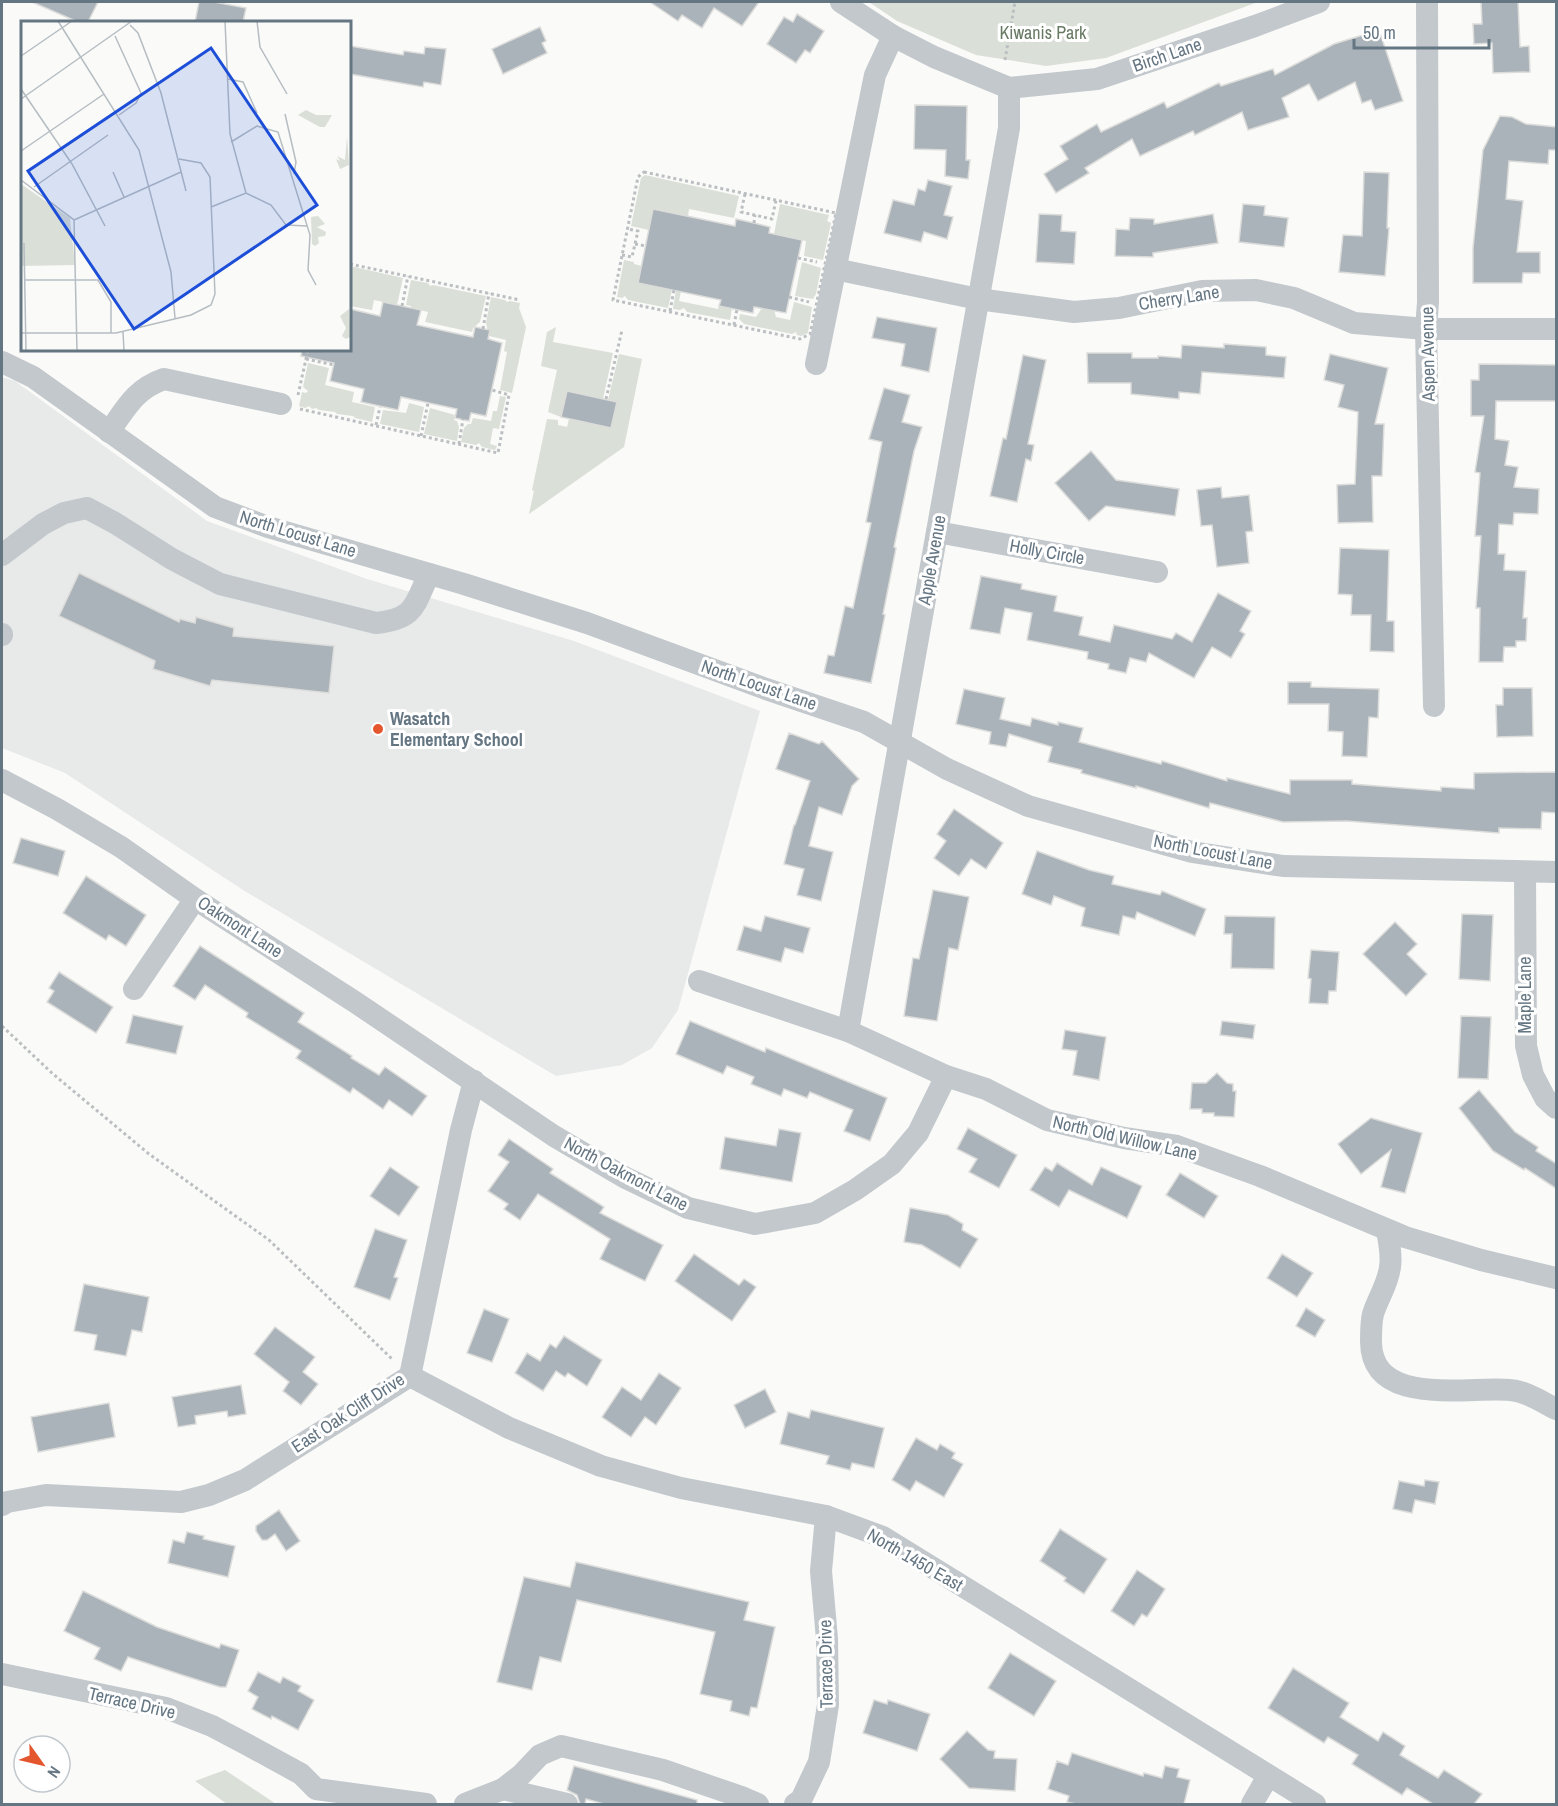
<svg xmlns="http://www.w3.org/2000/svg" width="1558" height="1806" font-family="'Archivo Narrow',sans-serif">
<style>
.built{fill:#e8e9e9}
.green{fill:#dadfd7}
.building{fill:#aab3b9;stroke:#dcdcda;stroke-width:1.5}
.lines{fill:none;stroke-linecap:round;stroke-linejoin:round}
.path{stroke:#bbbfc2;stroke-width:3;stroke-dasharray:3 3;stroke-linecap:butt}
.minor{stroke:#c3c8cc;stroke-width:22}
.poi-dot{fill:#e4572e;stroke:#fff;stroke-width:2}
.labels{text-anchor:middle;stroke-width:6;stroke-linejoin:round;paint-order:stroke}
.park-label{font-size:18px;fill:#687a64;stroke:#fff}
.street-label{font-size:18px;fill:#657683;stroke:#fff}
.poi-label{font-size:18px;font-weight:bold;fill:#657683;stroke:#fff;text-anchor:start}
.inset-road{fill:none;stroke:#b5bdc2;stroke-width:1.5}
.view{fill:#1d4ed8;fill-opacity:0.15;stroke:#1d4ed8;stroke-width:3}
.inset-edge{fill:none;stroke:#657683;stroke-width:3}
</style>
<rect width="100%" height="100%" fill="#fafaf8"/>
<polygon class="built" points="2,377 15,381 207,521 367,579 574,641 760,711 678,1010 652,1048 622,1065 556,1076 243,890 65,773 2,748"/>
<g class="green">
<polygon points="869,2 1258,2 1106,58 1046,66 976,55 897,21"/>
<polygon points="645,175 739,196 734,218 689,209 688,216 654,209 649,230 631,226 641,178"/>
<polygon points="780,204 829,215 827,221 831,223 823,260 804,256 806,241 774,234"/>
<polygon points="624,260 634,262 634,264 642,266 672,290 668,308 628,300 625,296 622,298 617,297"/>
<polygon points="802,262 821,268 816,294 813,299 795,296"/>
<polygon points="350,266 403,278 397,305 374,300 372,310 350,306"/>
<polygon points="411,280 428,283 430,286 433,285 486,296 480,322 473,328 472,332 425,322 428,312 411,308 411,306 406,305"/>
<polygon points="676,290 681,291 679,301 718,309 719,306 732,308 730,320 687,312 684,308 680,310 673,309"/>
<polygon points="491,297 505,300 507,302 510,301 520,303 519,308 526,327 512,393 500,390 507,352 504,351 506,340 489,336 486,323"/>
<polygon points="794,302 812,307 808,333 801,336 797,335 796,332 792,334 744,324 739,319 740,314 756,317 762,308 774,310 776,317 790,320"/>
<polygon points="556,327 553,342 613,353 603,399 567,391 561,417 548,412 557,370 541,366 547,332"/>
<polygon points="619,354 642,359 624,447 529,514 534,491 532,490 547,419 558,420 558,425 567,427 569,419 611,428 617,402 608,400"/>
<polygon points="308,363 329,368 325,385 354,392 352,402 375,407 372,422 355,418 353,416 337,414 335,412 319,410 316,408 312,409 309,406 305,408 299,406 302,392 306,393 308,391 303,387"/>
<polygon points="500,396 506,397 499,429 493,428 490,444 497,446 495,450 482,447 479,443 476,445 461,442 464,428 468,424 471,424 473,418 491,421 493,411 497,411"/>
<path d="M409,403L424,407L419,432C405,429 394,427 380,424L383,410L406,413Z"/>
<polygon points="430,408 455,415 454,420 457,421 459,427 457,441 424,434"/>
<polygon points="225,1770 276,1804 227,1804 195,1781"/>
</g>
<g class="building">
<polygon points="32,2 98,2 88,22 78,22"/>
<polygon points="199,2 214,2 246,8 243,22 195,22"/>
<polygon points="650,2 759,2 742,26 714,8 702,28 682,15 678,21"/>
<polygon points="1481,2 1518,2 1520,47 1529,46 1530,72 1493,73 1492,43 1474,44 1473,24 1482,24"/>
<polygon points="797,14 824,31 810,53 805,50 796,63 767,44 784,17 793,22"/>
<polygon points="540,27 546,41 542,43 547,53 503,74 492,49"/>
<polygon points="1379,30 1403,101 1375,110 1371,100 1362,103 1355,82 1318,101 1309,84 1282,98 1289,117 1248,130 1242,112 1195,135 1193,131 1140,156 1132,139 1085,168 1089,173 1056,193 1044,174 1068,159 1060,146 1097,124 1101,132 1164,102 1167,108 1219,83 1221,86 1273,69 1275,75 1334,44"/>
<polygon points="350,46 403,55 404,51 424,54 425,47 446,49 441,85 424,82 423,87 350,74"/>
<polygon points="915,105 967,106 966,160 970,160 968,179 945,176 946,150 914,149"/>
<polygon points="1500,116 1512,117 1526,124 1557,127 1557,150 1549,150 1548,164 1509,161 1506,199 1523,201 1517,252 1540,252 1540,273 1523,273 1522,283 1473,283 1473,248 1483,150"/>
<polygon points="1364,172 1389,173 1387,228 1389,228 1385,276 1339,272 1343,235 1362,236"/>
<polygon points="928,180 952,186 944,215 953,217 947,239 924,232 921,242 884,233 893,200 914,205 918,189 925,191"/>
<polygon points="1243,204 1265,206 1264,215 1288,218 1284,247 1239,242"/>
<polygon points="653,209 735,226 736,219 754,223 770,227 769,233 802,240 786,313 754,307 753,313 719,306 721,300 638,283"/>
<polygon points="1039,214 1062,215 1061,231 1076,232 1074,264 1036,262"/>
<polygon points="1213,214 1218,243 1153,253 1153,257 1115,256 1116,229 1129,230 1130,218 1154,219 1154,224"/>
<polygon points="383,302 421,310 417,325 473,337 475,327 490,330 488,339 502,343 486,416 471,413 469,421 455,418 457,409 401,397 398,410 361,402 364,389 330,381 334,363 301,356 302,350 350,350 350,309 380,316"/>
<polygon points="877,317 937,328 929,372 901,366 905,344 872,338"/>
<polygon points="1224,344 1266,347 1266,355 1286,357 1284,378 1202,372 1200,394 1179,392 1179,399 1131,394 1131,383 1088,383 1087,353 1132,353 1132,358 1158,358 1158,356 1181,358 1182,345 1224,348"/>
<polygon points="1330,354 1388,368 1375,424 1384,424 1382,476 1372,476 1373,522 1338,523 1337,485 1355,484 1358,412 1338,407 1344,385 1324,380"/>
<polygon points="1023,355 1046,360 1028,444 1034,445 1031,461 1026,459 1017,502 990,496 1003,438 1006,439"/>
<polygon points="1479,364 1557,365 1557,401 1496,401 1495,439 1509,441 1505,465 1518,467 1514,487 1539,489 1538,514 1514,513 1513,525 1499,524 1498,554 1505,554 1504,570 1526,571 1523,618 1527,618 1526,641 1516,641 1516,647 1504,647 1503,662 1479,662 1480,608 1476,608 1481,536 1475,536 1480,473 1475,472 1484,416 1471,416 1471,380 1479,380"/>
<polygon points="884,388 910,395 902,422 922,427 914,451 894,547 896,548 883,614 885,615 871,683 824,673 828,655 834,656 845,606 853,608 871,523 866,522 882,442 869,439"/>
<polygon points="567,391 617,402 611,428 561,417"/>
<polygon points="1091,451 1116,480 1179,489 1175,516 1106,506 1089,521 1055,483"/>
<polygon points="1221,487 1222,498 1249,495 1253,531 1246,532 1249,563 1217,567 1212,525 1201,526 1197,490"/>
<polygon points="1340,548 1389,550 1387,621 1394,621 1394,652 1370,651 1371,615 1351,615 1352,595 1338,594"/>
<polygon points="79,573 179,622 180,619 195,623 196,617 234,628 233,636 334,646 329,693 212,680 210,686 153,669 155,661 59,616"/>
<polygon points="981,576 1022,584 1021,589 1057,596 1054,611 1083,617 1079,635 1110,642 1114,625 1172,639 1176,633 1192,642 1218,593 1251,611 1240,631 1245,634 1231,658 1212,647 1194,678 1149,653 1146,662 1130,658 1126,673 1108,669 1109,664 1087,659 1088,652 1027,640 1032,613 1005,608 1000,634 970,629"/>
<polygon points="1288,682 1311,682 1311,687 1379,689 1378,718 1369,717 1367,757 1342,756 1343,732 1328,731 1329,704 1288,704"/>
<polygon points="1503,688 1532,688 1533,736 1497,737 1496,705 1503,705"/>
<polygon points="964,689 1005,698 1000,719 1030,726 1032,718 1058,725 1058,722 1083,728 1079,742 1161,764 1162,761 1227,781 1227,778 1290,794 1290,780 1352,780 1352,784 1441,791 1441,787 1474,789 1474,773 1557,772 1557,813 1542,812 1541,829 1499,828 1499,833 1347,821 1283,822 1210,803 1209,808 1136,786 1136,788 1081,773 1082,770 1048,762 1052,747 1009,734 1006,747 989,744 991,732 956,724"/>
<polygon points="789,733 819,744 822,741 859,779 852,786 842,815 819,807 809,846 833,852 821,901 797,895 804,869 784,864 794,825 795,825 810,781 776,769"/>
<polygon points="954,809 1003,843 986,869 971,859 959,876 934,858 946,841 937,834"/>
<polygon points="21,838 65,851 58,876 13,863"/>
<polygon points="1037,851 1089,870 1114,876 1112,884 1160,895 1162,891 1206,909 1195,936 1137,912 1135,919 1123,916 1119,935 1081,926 1085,908 1054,896 1051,905 1022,894"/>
<polygon points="86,876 146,915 126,946 109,935 106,940 63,913"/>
<polygon points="933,890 969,897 958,950 949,948 937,1021 904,1016 913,958 919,959"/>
<polygon points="1462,914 1493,915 1490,981 1459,979"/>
<polygon points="765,916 810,928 803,953 785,948 781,962 737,950 744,926 761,931"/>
<polygon points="1225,916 1275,917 1274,969 1231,968 1232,934 1224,934"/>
<polygon points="1395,922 1417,944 1407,954 1427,974 1406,996 1363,954"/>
<polygon points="200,946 304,1013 298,1022 352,1056 351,1058 379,1075 385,1067 427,1096 412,1116 389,1100 383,1109 353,1088 350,1093 296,1058 301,1051 246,1017 248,1013 205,985 195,1000 173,986"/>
<polygon points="1311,950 1339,952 1336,991 1329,991 1328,1004 1309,1003 1311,979 1308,978"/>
<polygon points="59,972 113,1007 96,1033 47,1002 54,991 49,988"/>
<polygon points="133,1015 183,1026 176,1054 126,1043"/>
<polygon points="1461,1016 1491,1017 1488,1079 1458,1078"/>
<polygon points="690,1021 765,1052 766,1048 887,1098 870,1141 844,1131 853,1110 810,1092 807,1098 784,1089 781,1096 751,1084 754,1077 727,1066 723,1074 676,1054"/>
<polygon points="1222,1021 1255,1025 1253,1039 1220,1035"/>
<polygon points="1065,1030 1106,1037 1099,1080 1073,1075 1077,1051 1062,1049"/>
<polygon points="1217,1073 1227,1083 1233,1084 1233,1091 1236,1091 1234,1117 1214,1116 1214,1113 1202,1113 1202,1109 1190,1109 1192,1083 1206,1083"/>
<polygon points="1479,1090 1515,1132 1538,1147 1536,1151 1557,1164 1557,1189 1525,1168 1524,1170 1493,1151 1459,1108"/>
<polygon points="1371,1118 1422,1133 1405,1193 1381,1187 1391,1150 1361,1174 1338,1144"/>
<polygon points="968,1128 1017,1155 999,1188 969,1172 977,1159 957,1149"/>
<polygon points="779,1129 801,1133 792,1182 720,1169 725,1137 776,1146"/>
<polygon points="509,1139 553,1169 550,1173 604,1207 600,1213 663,1245 645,1281 600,1259 610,1239 538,1194 520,1220 504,1209 508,1204 488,1191 509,1162 498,1155"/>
<polygon points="1057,1163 1092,1185 1101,1167 1142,1186 1127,1218 1069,1190 1059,1207 1030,1190 1045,1167 1052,1171"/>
<polygon points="390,1167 419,1187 399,1216 370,1196"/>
<polygon points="1180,1173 1218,1196 1204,1218 1166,1195"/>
<polygon points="910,1208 948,1215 963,1224 962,1230 978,1239 960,1268 922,1245 904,1242"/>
<polygon points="375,1229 407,1240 394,1277 398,1278 390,1300 354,1287"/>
<polygon points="694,1254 739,1285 744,1279 756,1287 732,1321 675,1281"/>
<polygon points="1282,1254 1313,1273 1297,1297 1267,1278"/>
<polygon points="84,1284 149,1297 142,1332 132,1330 126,1356 94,1350 97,1335 74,1331"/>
<polygon points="1306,1308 1325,1320 1315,1337 1296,1326"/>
<polygon points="484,1309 509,1319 492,1362 467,1353"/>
<polygon points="275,1327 315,1357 303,1372 318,1384 301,1405 283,1391 289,1382 254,1354"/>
<polygon points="564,1336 602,1360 587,1386 568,1373 565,1377 556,1371 543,1391 515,1373 527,1353 540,1361 550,1344 556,1348"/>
<polygon points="659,1373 681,1388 656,1425 645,1417 631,1437 602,1417 622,1387 641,1400"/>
<polygon points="241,1385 246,1414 228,1417 227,1411 195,1416 196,1424 178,1427 172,1397"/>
<polygon points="765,1389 776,1412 745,1428 734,1405"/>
<polygon points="109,1403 115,1437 38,1452 31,1417"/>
<polygon points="811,1410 884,1428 874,1468 852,1463 850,1470 826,1464 829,1456 780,1444 788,1412 809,1418"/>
<polygon points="916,1438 937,1450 940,1444 955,1453 952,1458 963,1464 944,1497 916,1481 910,1491 892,1480"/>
<polygon points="1425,1480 1439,1482 1435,1504 1415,1500 1412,1513 1393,1509 1399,1481 1424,1486"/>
<polygon points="279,1510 300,1541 286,1551 275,1534 267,1540 262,1540 256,1531 256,1526"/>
<polygon points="1060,1529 1107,1559 1084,1594 1064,1581 1066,1578 1040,1561"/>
<polygon points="187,1532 204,1536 203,1539 235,1546 228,1577 168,1563 173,1540 184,1543"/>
<polygon points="576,1562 749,1602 744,1620 775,1627 757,1708 751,1707 749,1716 730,1711 732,1701 700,1694 715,1632 577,1600 561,1662 540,1657 532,1690 497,1682 524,1577 570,1587"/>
<polygon points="1137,1570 1165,1589 1147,1617 1142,1614 1134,1626 1111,1611"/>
<polygon points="83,1591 157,1627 219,1648 221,1644 239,1650 226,1687 220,1687 179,1674 128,1657 121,1671 94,1659 100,1648 64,1631"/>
<polygon points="1010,1653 1056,1681 1034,1716 988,1688"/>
<polygon points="1293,1668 1349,1703 1340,1717 1378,1741 1383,1732 1405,1746 1400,1755 1438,1778 1444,1770 1482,1794 1474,1804 1433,1804 1407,1788 1402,1795 1352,1764 1358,1755 1328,1737 1324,1743 1268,1708"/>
<polygon points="258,1672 280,1683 283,1677 301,1686 298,1691 314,1700 298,1730 272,1716 271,1719 252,1709 258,1697 248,1691"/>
<polygon points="874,1700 887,1704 888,1700 930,1714 917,1751 863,1733"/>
<polygon points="967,1731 988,1750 995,1751 994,1758 1017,1759 1015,1791 969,1788 940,1759"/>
<polygon points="1072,1753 1143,1776 1144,1773 1162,1778 1165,1766 1179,1769 1177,1777 1190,1780 1184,1804 1076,1804 1067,1802 1069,1796 1048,1789 1057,1761 1068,1765"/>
<polygon points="574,1766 697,1800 697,1804 604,1804 586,1799 585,1804 580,1804 577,1795 567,1790"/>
</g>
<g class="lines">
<g class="path">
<polyline points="1005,60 1015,2"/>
<polygon points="644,172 836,213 810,334 800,339 613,300 638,177"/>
<polyline points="745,194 741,212 772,219 776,200"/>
<polyline points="754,223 755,215"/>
<polyline points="635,244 646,246"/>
<polyline points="622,255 632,257 638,231 627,229"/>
<polyline points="798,258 817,262"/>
<polyline points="350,264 520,300"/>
<polyline points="789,297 809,302"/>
<polyline points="402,306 408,276"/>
<polyline points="670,311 674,290"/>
<polyline points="734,325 737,309"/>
<polyline points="483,329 489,293"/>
<polyline points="306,359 334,365"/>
<polyline points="298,395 308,350"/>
<polyline points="606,399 622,330"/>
<polyline points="300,409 498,453 509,395 492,390"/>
<polyline points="376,425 380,407"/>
<polyline points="421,436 428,403"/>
<polyline points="459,444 463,419"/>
<polyline points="2,1026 53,1074 149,1154 269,1240 392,1359"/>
</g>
<g class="minor">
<polyline points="841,2 893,36 934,57 1009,88"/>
<polyline points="1427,2 1428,302 1426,329 1434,706"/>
<polyline points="1009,88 1097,79 1255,26 1319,2"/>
<polyline points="835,269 978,299 1074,312 1119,308 1202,291 1256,290 1294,298 1354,323 1426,329 1556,329"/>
<polyline points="2,362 33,377 215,507 268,527 464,584 587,623 766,689 864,722 947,769 1028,806 1192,852 1283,866 1556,872"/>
<polyline points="816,364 875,75 893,36"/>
<path d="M109,432C126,408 135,389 164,379L281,404"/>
<polyline points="937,532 1157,572"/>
<path d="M2,555L43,524L64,513L87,508L115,523L172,559L220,584L376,623C415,619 414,606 429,574"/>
<polyline points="2,635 2,634"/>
<polyline points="2,780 57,809 121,847 195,899 355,1002 554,1136 624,1177 688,1208 755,1224 815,1213 855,1190 892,1164 918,1133 946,1076"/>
<polyline points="1525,872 1526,1046 1533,1075 1545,1098 1556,1108"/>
<polyline points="699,981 848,1031 946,1076 986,1089 1047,1120 1124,1138 1177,1146 1260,1176 1405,1237 1481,1260 1556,1278"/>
<polyline points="134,989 195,899"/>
<polyline points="848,1031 1009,128 1009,88"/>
<path d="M1387,1230C1389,1242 1392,1255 1390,1267C1388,1284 1378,1298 1373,1314C1371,1322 1371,1333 1371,1342C1372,1408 1468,1386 1510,1390C1526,1391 1542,1402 1556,1409"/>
<polyline points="410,1376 509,1428 601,1466 681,1488 826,1516 883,1537 1315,1804"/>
<polyline points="2,1505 7,1502 46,1495 181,1502 209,1495 245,1480 410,1376 461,1130 474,1081"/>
<polyline points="2,1674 166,1708 212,1726 248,1745 301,1774 316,1789 426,1804"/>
<polyline points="503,1789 567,1804"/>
<polyline points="465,1804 503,1789 521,1775 540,1755 561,1746 663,1770 744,1798 758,1804"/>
<polyline points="795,1804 801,1800 819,1762 828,1705 827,1639 821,1571 826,1516"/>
<polyline points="1252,1804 1268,1776"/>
</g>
</g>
<circle class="poi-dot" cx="378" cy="729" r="6"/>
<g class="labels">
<g class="park-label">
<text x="1043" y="39">Kiwanis Park</text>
</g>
<g class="street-label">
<text transform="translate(1167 55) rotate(-19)" y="6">Birch Lane</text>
<text transform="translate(1179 298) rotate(-9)" y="6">Cherry Lane</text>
<text transform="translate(1428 354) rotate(-91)" y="6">Aspen Avenue</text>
<text transform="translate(298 534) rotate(17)" y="6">North Locust Lane</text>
<text transform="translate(1047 552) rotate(10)" y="6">Holly Circle</text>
<text transform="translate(932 560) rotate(-80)" y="6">Apple Avenue</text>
<text transform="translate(759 685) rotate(19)" y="6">North Locust Lane</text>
<text transform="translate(1213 852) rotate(11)" y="6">North Locust Lane</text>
<text transform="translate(240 927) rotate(33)" y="6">Oakmont Lane</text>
<text transform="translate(1525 995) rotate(-90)" y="6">Maple Lane</text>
<text transform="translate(1125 1138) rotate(13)" y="6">North Old Willow Lane</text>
<text transform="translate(626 1174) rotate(28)" y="6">North Oakmont Lane</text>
<text transform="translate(348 1413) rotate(-33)" y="6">East Oak Cliff Drive</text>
<text transform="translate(915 1560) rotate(30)" y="6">North 1450 East</text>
<text transform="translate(826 1664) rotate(-91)" y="6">Terrace Drive</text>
<text transform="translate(132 1703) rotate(13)" y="6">Terrace Drive</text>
</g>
<g class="poi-label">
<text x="390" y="725">Wasatch<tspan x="390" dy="21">Elementary School</tspan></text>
</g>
</g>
<g transform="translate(21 21)">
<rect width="330" height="330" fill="#fafaf8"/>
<path d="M285,89L295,94H311L304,106H299L277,94ZM326,116L328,144L319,148L315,138L319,140L316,135L324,139ZM0,163L49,197L54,244L1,245L0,308ZM297,195L304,203L296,206L305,211L304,215L297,216L298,222L294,225L291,223L290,196ZM328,288L329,316L325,318L321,315L325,307L319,295Z" fill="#dadfd7"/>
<path class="inset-road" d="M37,0L118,129L150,251L154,297M204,0L209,113L225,172M236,0L239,26L266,73M109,4L117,12L140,72L165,170M94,15L120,72L115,82L98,94M0,35L51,0M207,58L222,61L236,92M0,68L51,143L84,205M0,78L111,0M264,93L275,141L273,153M210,121L236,105L257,111L289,214L287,249L295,264M0,130L83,73M92,151L103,176M0,159L53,199L56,330M13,166L87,114M190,186L225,172L250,184L265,204L286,205M53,199L160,151M3,222L5,330M4,259H77L90,281V312M102,311L103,330M0,312H95L170,294L190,284L194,273L189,156L180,142L158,138"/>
<path class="view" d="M190,27L296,184L113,308L7,150Z"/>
<rect width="330" height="330" class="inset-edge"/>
</g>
<rect width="1558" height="1806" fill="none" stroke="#657683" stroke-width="6"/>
<g transform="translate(42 1764) rotate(124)"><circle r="28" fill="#ffffff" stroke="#c1c8cd" stroke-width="1.5"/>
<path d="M0-4.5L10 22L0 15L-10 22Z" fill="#e4572e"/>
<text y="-9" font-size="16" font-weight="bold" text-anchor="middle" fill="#657683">N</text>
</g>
<path d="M1354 39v9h135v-9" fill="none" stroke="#657683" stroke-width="3"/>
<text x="1363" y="39" font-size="18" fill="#657683" stroke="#ffffff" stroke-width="4.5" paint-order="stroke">50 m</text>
</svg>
